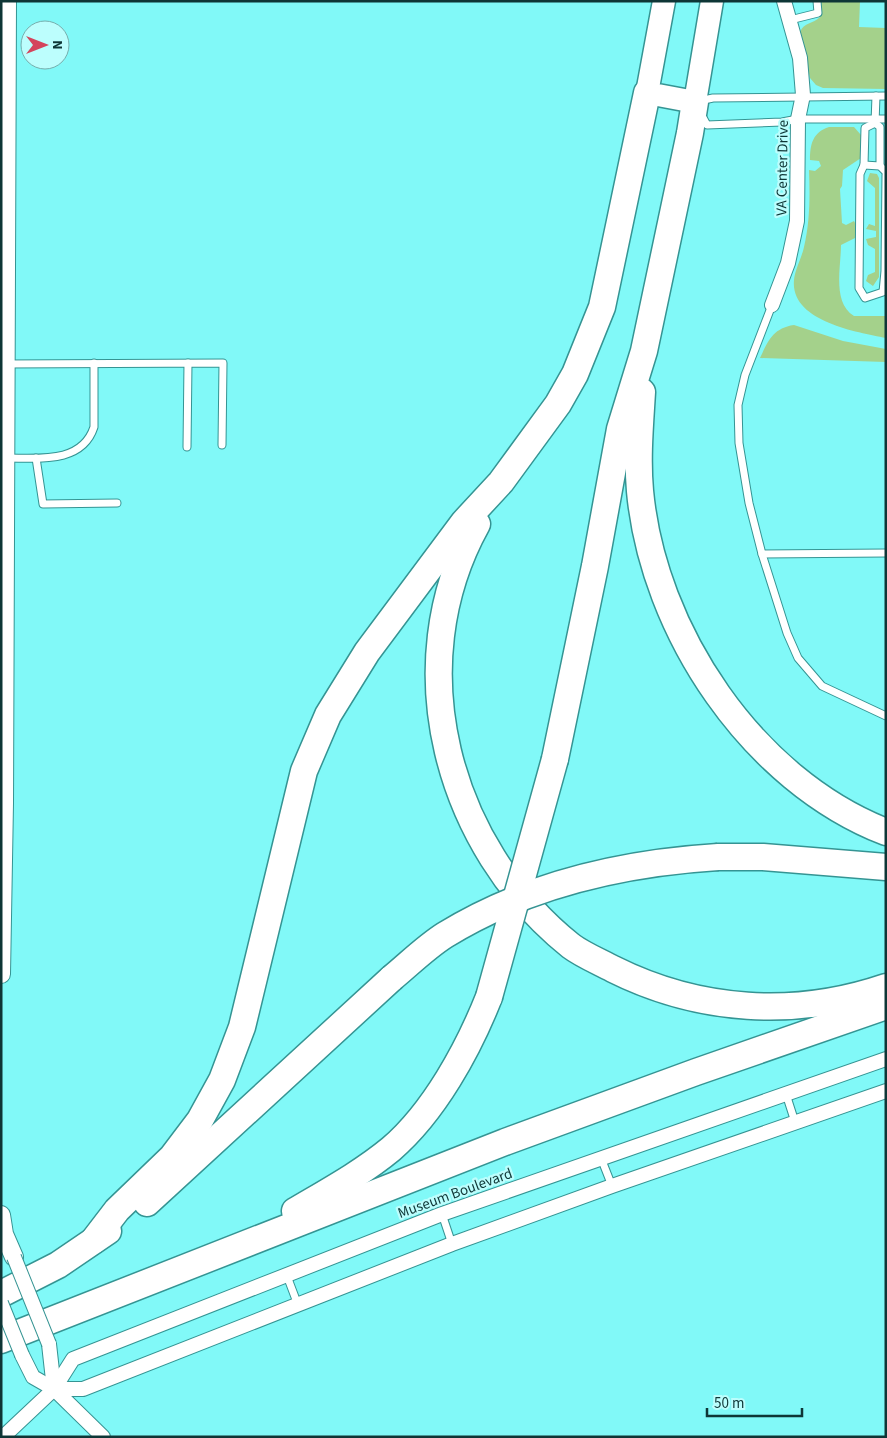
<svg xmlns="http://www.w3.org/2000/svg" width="887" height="1438" font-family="'Source Sans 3',sans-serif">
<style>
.green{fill:#a4d18b}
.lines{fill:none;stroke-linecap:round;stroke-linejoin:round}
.service-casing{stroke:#359493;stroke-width:9}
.minor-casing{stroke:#359493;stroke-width:16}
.tertiary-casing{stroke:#359493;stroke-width:20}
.primary-casing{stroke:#359493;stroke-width:25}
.motorway-casing{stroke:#359493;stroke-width:29}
.service{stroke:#fff;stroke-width:7}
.minor{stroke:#fff;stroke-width:14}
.tertiary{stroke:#fff;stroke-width:18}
.primary{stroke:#fff;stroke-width:22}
.motorway{stroke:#fff;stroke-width:26}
.minor-bridge-casing{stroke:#359493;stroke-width:16;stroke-linecap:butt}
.motorway-bridge-casing{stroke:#359493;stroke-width:29;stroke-linecap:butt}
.minor-bridge{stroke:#fff;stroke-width:14}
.motorway-bridge{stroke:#fff;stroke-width:26}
.labels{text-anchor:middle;stroke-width:4.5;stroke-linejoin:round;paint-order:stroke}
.street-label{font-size:15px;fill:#0e3636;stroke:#bcfefd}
</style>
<rect width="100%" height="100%" fill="#81f9f8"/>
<g class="green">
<path d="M820,1H860L859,27L886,28V89L823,88L816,85L810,78L800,32C804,22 813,24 820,17Z"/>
<path d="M829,127H854L861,135V158L843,170L842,186L840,189L842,223L846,225L854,221L855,223V238L841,245C841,267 832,303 854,316H886V338C856,332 790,321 794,280C795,269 802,257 804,247C810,222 810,196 809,170L815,171L821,166L819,161L810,160C810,144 813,132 829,127Z"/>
<polygon points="870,173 877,174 879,178 879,277 873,286 866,281 868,275 875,272 875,249 868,245 866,239 876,237 876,231 866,229 869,224 875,226 875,188 867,181"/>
<path d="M794,325L843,341L886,349V362L760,358C768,341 773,328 794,325Z"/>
</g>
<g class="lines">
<g class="service-casing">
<g id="service">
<polyline points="790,20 818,13 817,1"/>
<polyline points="876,96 875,123 880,127 880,166"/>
<polyline points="699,101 713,98 886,96"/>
<polyline points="701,114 707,125 782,122 798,119 886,119"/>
<polyline points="875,123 865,128 864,165 860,174 859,288 865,298 883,292 885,271 886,175"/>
<polyline points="864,165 880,166 886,172"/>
<polyline points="772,305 745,375 738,405 739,443 749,503 762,554 787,633 798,658 822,686 886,716"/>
<polyline points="5,364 223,363 222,445"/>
<polyline points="187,447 188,363"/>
<path d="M7,458C38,458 82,464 94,427V363"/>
<polyline points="36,458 43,504 117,503"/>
<polyline points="762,554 886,553"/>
<polyline points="786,1094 795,1122"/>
<polyline points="601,1158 612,1186"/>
<polyline points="442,1214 452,1244"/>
<polyline points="287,1276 298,1305"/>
</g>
</g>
<g class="minor-casing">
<g id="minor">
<polyline points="772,305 788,263 797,221 798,119 803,95 800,58 784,1"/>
<polyline points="49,1344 54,1389"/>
<polyline points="22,1355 33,1377 54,1389 103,1437"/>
<polyline points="54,1389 83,1389 452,1244 612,1186 886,1091"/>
<polyline points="3,1437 54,1389 73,1359 442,1214 886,1059"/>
</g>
</g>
<g class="tertiary-casing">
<g id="tertiary">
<polyline points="1,974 4,803 7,1"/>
<polyline points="1,1215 4,1234 14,1257"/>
</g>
</g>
<g class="primary-casing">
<polyline id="primary" points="664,1 647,93 695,102 712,1"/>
</g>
<g class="motorway-casing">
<g id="motorway">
<path d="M642,392C640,425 637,458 640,491C653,631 752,780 886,832"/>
<path d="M477,524C398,666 447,847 571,946C583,955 600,962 613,969C699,1012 795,1018 886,987"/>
<polyline points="555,759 595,566 620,429 644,351 690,133 695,102"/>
<polyline points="718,857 763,857 886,867"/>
<polyline points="147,1203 392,978"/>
<path d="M295,1211C327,1192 362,1173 391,1149C434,1112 468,1050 489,997"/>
<polyline points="94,1240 117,1210 172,1157 200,1120 222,1080 242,1027 304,771 328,715 367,652 464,522 501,482 558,404 575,374 602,307 647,93"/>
<polyline points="1,1294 58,1265 108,1231"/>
<polyline points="1,1340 505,1142 696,1072 886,1006"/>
</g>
</g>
<use href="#service" class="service"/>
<use href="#minor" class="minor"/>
<use href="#tertiary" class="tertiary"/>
<use href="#primary" class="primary"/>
<use href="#motorway" class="motorway"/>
<g class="minor-bridge-casing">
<g id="minor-bridge">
<polyline points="14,1257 49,1344"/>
<polyline points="1,1303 22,1355"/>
</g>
</g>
<g class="motorway-bridge-casing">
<g id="motorway-bridge">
<path d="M392,978C409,964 426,947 445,935C528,884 622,863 718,857"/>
<polyline points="489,997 555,759"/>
</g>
</g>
<use href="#minor-bridge" class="minor-bridge"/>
<use href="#motorway-bridge" class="motorway-bridge"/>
</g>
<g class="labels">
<g class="street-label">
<text transform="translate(782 168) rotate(-89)" y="5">VA Center Drive</text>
<text transform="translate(455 1193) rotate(-20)" y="5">Museum Boulevard</text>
</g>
</g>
<rect width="887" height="1438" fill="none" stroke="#0e3636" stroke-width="5"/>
<g transform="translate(45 45) rotate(90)"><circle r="24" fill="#bcfefd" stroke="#76aead"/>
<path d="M0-4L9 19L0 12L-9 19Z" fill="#d4445c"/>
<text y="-8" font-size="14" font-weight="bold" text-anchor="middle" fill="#0e3636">N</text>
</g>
<path d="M707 1408v8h95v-8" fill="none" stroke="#0e3636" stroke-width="2.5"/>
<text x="714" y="1408" font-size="15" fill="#0e3636" stroke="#bcfefd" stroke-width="4" paint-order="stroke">50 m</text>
</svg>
